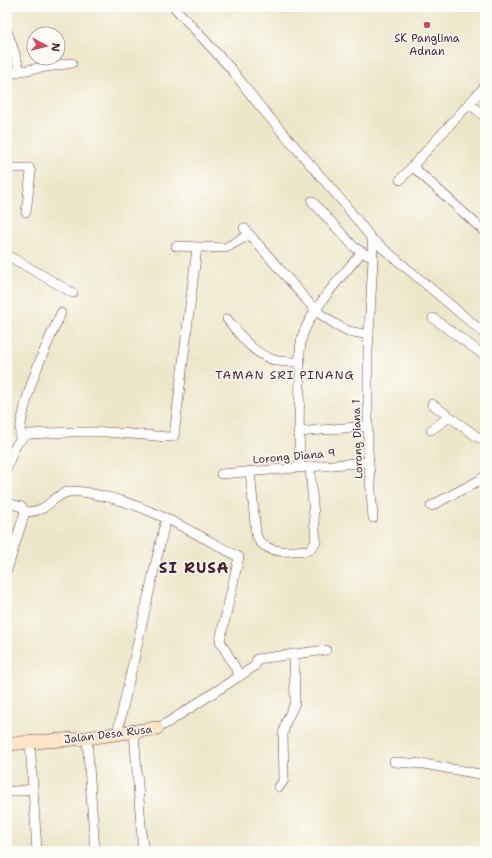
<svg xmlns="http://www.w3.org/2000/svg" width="492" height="858" font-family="'Shantell Sans',sans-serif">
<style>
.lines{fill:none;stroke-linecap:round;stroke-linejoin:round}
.street-casing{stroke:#623d43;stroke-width:10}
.secondary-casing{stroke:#623d43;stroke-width:14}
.street{stroke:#fff;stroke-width:9}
.secondary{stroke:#fee5c5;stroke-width:13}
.poi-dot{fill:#d1495b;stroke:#fdfcf7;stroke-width:1.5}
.labels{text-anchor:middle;stroke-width:3;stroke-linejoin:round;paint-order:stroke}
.poi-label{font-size:11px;fill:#4a1f2b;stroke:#fdfcf7}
.street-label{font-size:11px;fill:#4a1f2b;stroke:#fdfcf7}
.neighbourhood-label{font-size:12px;letter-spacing:1px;fill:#4a1f2b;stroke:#fdfcf7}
.district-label{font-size:15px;font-weight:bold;letter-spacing:1px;fill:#4a1f2b;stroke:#fdfcf7}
</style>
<rect width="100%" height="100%" fill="#fdfcf7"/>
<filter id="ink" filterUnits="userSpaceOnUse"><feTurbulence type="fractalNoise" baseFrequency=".025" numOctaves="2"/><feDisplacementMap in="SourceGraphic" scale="8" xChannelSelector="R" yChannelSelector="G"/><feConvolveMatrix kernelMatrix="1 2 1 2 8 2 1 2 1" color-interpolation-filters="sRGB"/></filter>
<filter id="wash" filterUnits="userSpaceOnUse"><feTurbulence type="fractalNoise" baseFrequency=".012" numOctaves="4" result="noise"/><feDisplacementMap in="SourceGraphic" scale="16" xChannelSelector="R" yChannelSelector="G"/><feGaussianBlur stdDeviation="0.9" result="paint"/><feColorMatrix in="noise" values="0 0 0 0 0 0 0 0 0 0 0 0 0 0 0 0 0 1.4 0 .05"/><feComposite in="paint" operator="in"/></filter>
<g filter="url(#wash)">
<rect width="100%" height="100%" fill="#ede7ca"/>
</g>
<g filter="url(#ink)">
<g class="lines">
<g class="street-casing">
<g id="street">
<polyline points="174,7 232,70 258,104 342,201 372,239 485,334"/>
<polyline points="7,31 14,51 20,71"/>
<polyline points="7,75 20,71 72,63"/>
<polyline points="469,103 485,117"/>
<polyline points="412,166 485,232"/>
<polyline points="7,168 29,168 31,172 26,212"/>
<polyline points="400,180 485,86"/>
<polyline points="312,201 354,247 367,255"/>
<polyline points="244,228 316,311 335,324 348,331 369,335"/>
<polyline points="372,239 373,259 368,351 368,451 373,518"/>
<polyline points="176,246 225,248 249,235"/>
<polyline points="7,255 73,293"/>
<polyline points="433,318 485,356"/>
<path d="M227,319C241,336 254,356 278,361C285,362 293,362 300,362"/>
<polyline points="432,404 479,438 485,439"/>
<polyline points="431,430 449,417"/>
<polyline points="298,432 368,426"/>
<path d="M20,440C19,431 21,423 23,415C30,379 46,347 61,313"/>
<path d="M300,467C299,437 299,407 300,376C300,359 298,341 307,325C321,298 343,275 362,252"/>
<path d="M7,468C12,454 15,440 29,434L72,432H107L168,437L174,436L197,248"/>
<path d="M250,471L256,534C257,536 258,540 260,542C272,555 294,551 309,550L316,542L310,467"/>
<polyline points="221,474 369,462"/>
<polyline points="7,503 22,507 25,512"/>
<polyline points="431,506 478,481 485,476"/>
<path d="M25,512C31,512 37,511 43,508C51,503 58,494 68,492C76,490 85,492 93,494C146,503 192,532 239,557L220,641L240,676"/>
<polyline points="7,570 25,512"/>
<polyline points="157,728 167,723 255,666 257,659 326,650"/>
<polyline points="134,732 143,851"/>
<polyline points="117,734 166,518"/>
<polyline points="87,738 95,851"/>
<polyline points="30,742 37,851"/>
<polyline points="394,762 424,764 485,775"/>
<polyline points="279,787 284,780 283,734 286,722 295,703 294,654"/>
<polyline points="7,792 33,789"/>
</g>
</g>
<g class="secondary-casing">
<polyline id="secondary" points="7,744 87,738 157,728"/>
</g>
<use href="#street" class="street"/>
<use href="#secondary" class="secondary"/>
</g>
</g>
<circle class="poi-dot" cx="427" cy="25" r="4"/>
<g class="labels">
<g class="poi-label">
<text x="427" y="42">SK Panglima<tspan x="427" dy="13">Adnan</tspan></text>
</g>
<g class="street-label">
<text transform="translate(357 439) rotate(-92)" y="4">Lorong Diana 1</text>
<text transform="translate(294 456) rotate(-5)" y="4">Lorong Diana 9</text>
<text transform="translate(108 734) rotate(-7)" y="4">Jalan Desa Rusa</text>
</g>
<g class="neighbourhood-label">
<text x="285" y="379">TAMAN SRI PINANG</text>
</g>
<g class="district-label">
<text x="194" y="573">SI RUSA</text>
</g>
</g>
<rect width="492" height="858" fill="none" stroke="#fdfcf7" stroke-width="24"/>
<g transform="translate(46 46) rotate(97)"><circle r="19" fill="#fdfcf7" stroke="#b5a4a5"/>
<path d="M0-3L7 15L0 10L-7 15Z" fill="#d1495b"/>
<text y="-6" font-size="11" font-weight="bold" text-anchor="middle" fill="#4a1f2b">N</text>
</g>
</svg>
